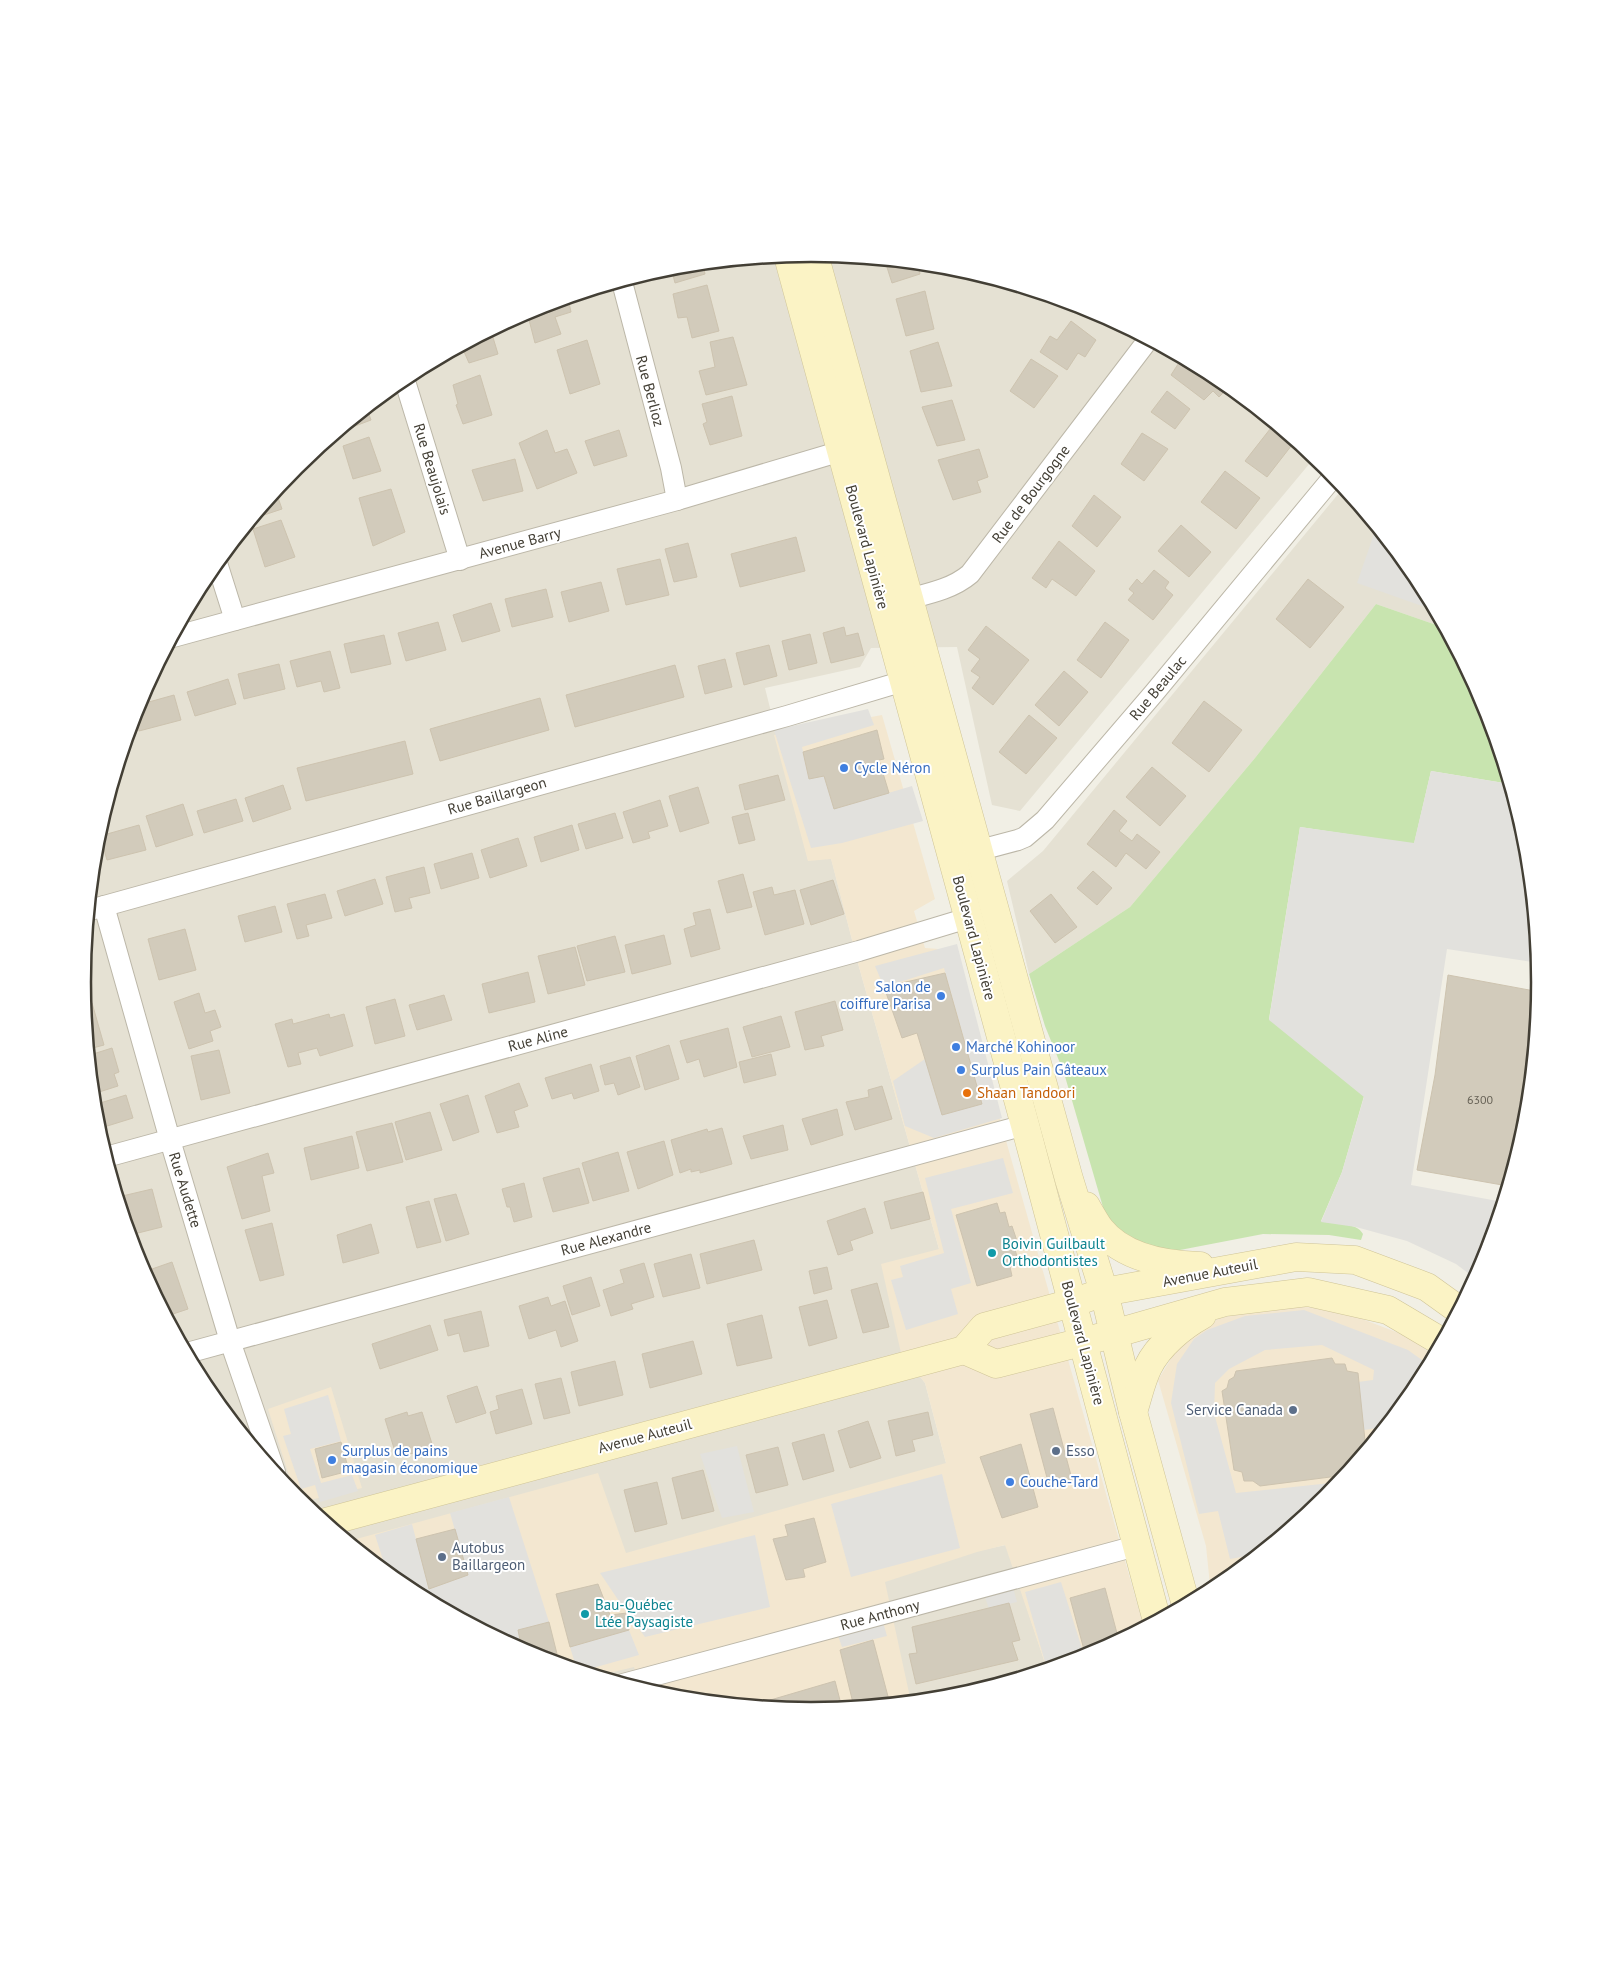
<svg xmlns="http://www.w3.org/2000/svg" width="1623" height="1965" font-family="'PT Sans',sans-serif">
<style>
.residential{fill:#e5e1d3}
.commercial{fill:#f3e7d0}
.green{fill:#c8e4af}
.parking{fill:#e2e1dd}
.building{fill:#d2cbbb;stroke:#cdc3af}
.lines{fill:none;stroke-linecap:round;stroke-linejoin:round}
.street-casing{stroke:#bcb7a8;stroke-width:22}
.secondary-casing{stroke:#cfc497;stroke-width:29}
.street{stroke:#fff;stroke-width:20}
.secondary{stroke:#fbf3c5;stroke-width:28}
.shop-dot{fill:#3f7fe0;stroke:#fff;stroke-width:2}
.food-dot{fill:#e8710a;stroke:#fff;stroke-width:2}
.culture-dot{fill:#0f9aa8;stroke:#fff;stroke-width:2}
.service-dot{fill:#5c6f8a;stroke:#fff;stroke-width:2}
.labels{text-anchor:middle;stroke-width:4;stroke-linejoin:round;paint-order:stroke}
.number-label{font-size:12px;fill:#676256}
.street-label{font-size:15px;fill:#433f35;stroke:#fff}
.shop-label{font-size:15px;fill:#366cbe;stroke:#fff;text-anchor:start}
.food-label{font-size:15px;fill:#c56008;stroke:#fff;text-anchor:start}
.culture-label{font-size:15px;fill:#0d838f;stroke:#fff;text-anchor:start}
.service-label{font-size:15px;fill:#4e5e75;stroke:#fff;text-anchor:start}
.rim{fill:none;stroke:#433f35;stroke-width:2.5}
</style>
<rect width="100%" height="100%" fill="#f1efe5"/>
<g class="residential">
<polygon points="812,254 954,268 1091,309 1217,377 1315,457 1020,811 992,805 957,647 871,648 860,667 765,688 808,860 831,858 859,967 939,1249 901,1353 925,1383 946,1463 977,1551 1006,1545 1047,1669 953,1698 811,1711 669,1697 532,1656 406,1588 296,1498 205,1387 138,1261 96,1124 83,982 97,840 138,703 206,577 296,467 407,376 533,309 670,267"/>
<polygon points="1344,487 1418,578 1445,628 1376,604 1255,758 1130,907 1029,974 1007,881 1043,851"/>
</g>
<g class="commercial">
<polygon points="882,715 935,899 914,911 925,948 952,950 1144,1628 1090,1656 1047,1669 1005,1545 977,1552 885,1582 911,1702 811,1711 669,1697 640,1689 634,1667 597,1676 532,1656 406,1588 349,1541 598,1473 626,1553 946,1463 925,1383 901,1353 881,1264 939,1249 859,967 831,859 808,861 774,735"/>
<polygon points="1289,1305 1341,1311 1404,1335 1435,1356 1417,1388 1327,1498 1227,1580 1210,1585 1206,1546 1158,1380 1183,1339 1220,1318"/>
<polygon points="331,1387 362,1488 301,1502 296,1498 268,1409"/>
</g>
<path class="green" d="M1376,604L1445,628L1485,704L1510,784L1431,771L1414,844L1300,827L1269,1019L1364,1096L1342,1172L1321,1221C1333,1224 1357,1222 1363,1234L1361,1240L1329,1235L1263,1234L1180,1250H1169L1147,1245L1122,1232L1105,1214L1064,1073L1045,1026L1029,974L1130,907L1255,758Z"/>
<g class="parking">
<polygon points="1374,534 1385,538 1418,578 1436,611 1357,583"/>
<polygon points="868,709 874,725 802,747 809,779 824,776 834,809 912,786 923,821 842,843 811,848 774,730"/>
<polygon points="1431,771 1510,784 1527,841 1539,963 1447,949 1411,1185 1503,1202 1485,1262 1476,1279 1456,1264 1407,1241 1356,1227 1321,1222 1342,1172 1364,1097 1269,1020 1300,827 1414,843"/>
<polygon points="957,944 1002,1118 934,1138 905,1126 893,1081 925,1059 942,1115 982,1103 944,968 884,987 875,966"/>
<polygon points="1003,1158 1013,1193 951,1209 971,1283 951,1289 958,1314 906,1330 891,1280 903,1277 900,1266 944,1253 925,1178"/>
<polygon points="1304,1310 1408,1350 1429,1365 1417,1388 1373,1442 1378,1428 1364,1430 1358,1382 1373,1380 1374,1370 1322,1345 1265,1350 1229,1369 1215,1383 1214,1413 1236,1493 1340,1482 1327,1498 1258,1554 1230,1559 1218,1511 1199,1514 1171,1403 1177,1364 1194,1339 1207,1330 1245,1316"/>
<polygon points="328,1395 341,1441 310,1449 321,1483 352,1475 358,1491 320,1502 315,1485 301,1489 283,1436 291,1434 284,1409"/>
<polygon points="737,1446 754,1512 722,1518 700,1454"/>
<polygon points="942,1474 960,1548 851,1577 831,1504"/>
<polygon points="509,1497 549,1622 518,1630 522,1650 406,1588 387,1572 375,1535 412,1524 429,1589 468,1575 450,1513"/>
<polygon points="755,1535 770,1607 645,1637 627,1613 600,1573"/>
<polygon points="1011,1580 1017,1602 989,1609 982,1588"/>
<polygon points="1061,1582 1085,1658 1047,1669 1025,1592"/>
<polygon points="881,1615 887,1636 842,1647 835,1627"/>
<polygon points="629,1630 639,1655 582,1671 577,1670 570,1647"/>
</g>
<g class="building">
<polygon points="885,261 918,264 920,274 892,283"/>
<polygon points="703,264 705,274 675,283 671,267"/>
<polygon points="707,285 719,331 692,338 687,317 678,318 673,294"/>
<polygon points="925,291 934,329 906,336 896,299"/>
<polygon points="568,298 571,312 555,317 561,334 535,343 527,312"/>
<polygon points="1071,321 1096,340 1085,357 1078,353 1067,370 1040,352 1050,336 1057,340"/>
<polygon points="491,331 498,354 469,363 462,347"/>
<polygon points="733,337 747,385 706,395 699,371 715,367 710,342"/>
<polygon points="587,340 600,384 570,394 557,350"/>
<polygon points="938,342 952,386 921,392 910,351"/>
<polygon points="1182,358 1217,377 1229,387 1219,397 1213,391 1204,400 1171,375"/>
<polygon points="1031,359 1058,376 1034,408 1010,391"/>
<polygon points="480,375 492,415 463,424 456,405 458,404 453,385"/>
<polygon points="1167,391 1190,409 1175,429 1151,412"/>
<polygon points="732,396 742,436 710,445 703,424 707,422 702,404"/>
<polygon points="952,400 965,440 937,446 922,407"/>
<polygon points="367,409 371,420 339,432"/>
<polygon points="1274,424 1295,441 1267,477 1245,461"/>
<polygon points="547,430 555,453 567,449 577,473 537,489 519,443"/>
<polygon points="619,430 627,456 594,466 585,441"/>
<polygon points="1142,433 1168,449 1144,481 1121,464"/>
<polygon points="369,437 381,471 353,479 343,446"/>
<polygon points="979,449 988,477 977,481 981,492 953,500 938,460"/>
<polygon points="515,459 523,491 483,501 472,470"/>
<polygon points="1225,471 1260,498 1236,529 1201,502"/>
<polygon points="391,489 405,532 373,546 359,498"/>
<polygon points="276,492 282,509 255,518"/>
<polygon points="1094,495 1121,517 1097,547 1072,526"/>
<polygon points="281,520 295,557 265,567 253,529"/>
<polygon points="1181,525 1211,552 1189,577 1158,551"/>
<polygon points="796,537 805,571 740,587 731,554"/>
<polygon points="1059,541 1095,571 1076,596 1052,579 1046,588 1032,578"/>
<polygon points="688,543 697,577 674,582 665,549"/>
<polygon points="660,559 669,595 626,605 617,569"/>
<polygon points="1154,570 1169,582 1165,588 1173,595 1153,620 1128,600 1134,593 1129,589 1137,579 1142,584"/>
<polygon points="1308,579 1344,607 1310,648 1276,619"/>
<polygon points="601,582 609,611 569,622 561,592"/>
<polygon points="546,589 553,617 512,627 505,599"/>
<polygon points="491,603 500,631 462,642 453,615"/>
<polygon points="438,622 446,650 406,661 398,633"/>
<polygon points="1105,622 1129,640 1101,678 1077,660"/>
<polygon points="986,626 1029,660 993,705 972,688 980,677 971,671 980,659 968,650"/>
<polygon points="844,627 846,636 858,633 864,655 831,663 823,633"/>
<polygon points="810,634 817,663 789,670 782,641"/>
<polygon points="384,635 391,664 351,673 344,644"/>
<polygon points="769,645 777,676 744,685 736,653"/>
<polygon points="330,651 340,688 324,692 321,681 297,687 290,661"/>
<polygon points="725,659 732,687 705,694 698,666"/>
<polygon points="279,664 285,689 244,699 238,674"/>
<polygon points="675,665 684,697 575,727 566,695"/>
<polygon points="1064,671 1088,692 1059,726 1035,705"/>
<polygon points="228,679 236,704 195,716 187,692"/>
<polygon points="174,695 181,720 139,731 135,715 138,705"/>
<polygon points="540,698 549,730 440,761 430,729"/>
<polygon points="1204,701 1242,730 1209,772 1172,743"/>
<polygon points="1029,715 1057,738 1026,774 999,752"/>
<polygon points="877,730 884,759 879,760 889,793 834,809 824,776 809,779 803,752"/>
<polygon points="405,741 413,774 306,801 297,768"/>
<polygon points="1152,767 1186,796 1160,826 1126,797"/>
<polygon points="778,775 785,800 745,810 739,785"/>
<polygon points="283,785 291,809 253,822 245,798"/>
<polygon points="698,787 709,823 680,832 669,796"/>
<polygon points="236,799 243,821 204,833 197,811"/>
<polygon points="660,800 668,826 648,832 650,838 633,843 623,812"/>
<polygon points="183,804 193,835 156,847 146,816"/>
<polygon points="1114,810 1127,821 1119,831 1132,841 1137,834 1160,852 1146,869 1126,853 1116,867 1087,844"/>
<polygon points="615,813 623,838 586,849 578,824"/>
<polygon points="748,813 755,840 739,844 732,817"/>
<polygon points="139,825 146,850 107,860 100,836"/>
<polygon points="572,825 579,850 541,862 534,837"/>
<polygon points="518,838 527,866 490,878 481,850"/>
<polygon points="472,853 479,878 441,889 434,864"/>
<polygon points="424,867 430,893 409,898 412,908 395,912 386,877"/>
<polygon points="1093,871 1112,888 1097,905 1077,888"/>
<polygon points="743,874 752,907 727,913 718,881"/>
<polygon points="375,879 383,904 345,916 337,891"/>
<polygon points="833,880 844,914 811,925 800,890"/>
<polygon points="772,887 774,895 795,890 804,924 765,935 753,892"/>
<polygon points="325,894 332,918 306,925 309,936 297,939 287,904"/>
<polygon points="1051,894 1077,927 1055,943 1030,911"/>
<polygon points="275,906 282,932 245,942 238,916"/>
<polygon points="710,909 720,949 691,957 684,929 696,925 693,913"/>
<polygon points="185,929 196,970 159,980 148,939"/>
<polygon points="664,935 671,964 632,974 625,945"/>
<polygon points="615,936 625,972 587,981 577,946"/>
<polygon points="575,947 585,985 548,994 538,956"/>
<polygon points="84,962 89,979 83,981"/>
<polygon points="528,972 535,1002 489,1013 482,984"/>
<polygon points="945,973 982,1104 942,1115 917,1033 902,1038 884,987"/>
<polygon points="1448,975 1540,992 1526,1125 1508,1186 1417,1170 1435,1075"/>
<polygon points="199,993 205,1013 215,1010 221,1027 210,1031 213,1041 189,1049 174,1002"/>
<polygon points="444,995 452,1020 417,1030 409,1005"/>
<polygon points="395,999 405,1036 375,1044 366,1007"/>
<polygon points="835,1001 843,1030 821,1036 824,1046 805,1050 795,1012"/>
<polygon points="92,1003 104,1045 89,1049 85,1005"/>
<polygon points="329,1014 330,1018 344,1014 353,1046 320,1056 317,1048 298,1053 301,1064 288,1067 275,1024 292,1019 293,1024"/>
<polygon points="781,1016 790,1047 752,1057 743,1027"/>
<polygon points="728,1028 737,1067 704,1077 699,1059 687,1063 680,1041"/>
<polygon points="669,1045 679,1079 645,1090 636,1056"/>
<polygon points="112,1048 119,1072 114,1074 118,1086 96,1093 92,1083 90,1055"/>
<polygon points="219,1050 230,1093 201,1100 191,1056"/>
<polygon points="771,1054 776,1075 744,1083 739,1062"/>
<polygon points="630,1057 640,1087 618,1095 614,1083 605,1085 600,1066"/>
<polygon points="591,1064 599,1091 574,1099 572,1093 552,1099 545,1078"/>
<polygon points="519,1083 528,1106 514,1111 519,1127 497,1133 485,1096"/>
<polygon points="882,1086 892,1119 855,1130 846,1102 869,1097 868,1090"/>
<polygon points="126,1095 133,1118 104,1127 97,1104"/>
<polygon points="468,1095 479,1132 453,1141 440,1104"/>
<polygon points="837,1109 843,1135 811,1145 802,1119"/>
<polygon points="430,1112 442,1150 406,1160 395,1122"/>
<polygon points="392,1123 403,1162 367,1171 356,1132"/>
<polygon points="783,1125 788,1150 751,1159 743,1136"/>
<polygon points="722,1128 732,1164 700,1173 700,1170 691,1172 691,1169 680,1173 671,1140 707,1129 708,1132"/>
<polygon points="352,1136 359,1168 311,1180 304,1148"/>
<polygon points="664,1141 673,1175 638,1189 627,1152"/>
<polygon points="618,1152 629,1191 593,1201 582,1163"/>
<polygon points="268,1153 274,1173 262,1176 270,1211 242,1219 227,1167"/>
<polygon points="579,1168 589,1203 553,1212 543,1178"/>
<polygon points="524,1183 532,1217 514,1222 510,1207 507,1207 502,1189"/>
<polygon points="152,1189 162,1227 130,1235 118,1197"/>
<polygon points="923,1192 930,1219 891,1229 884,1202"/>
<polygon points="456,1194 469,1234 446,1241 434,1199"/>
<polygon points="429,1201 441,1242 417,1248 406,1207"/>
<polygon points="997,1203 1000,1213 1005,1212 1009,1227 1012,1226 1017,1241 1013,1242 1019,1264 1010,1267 1012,1276 977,1286 956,1215"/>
<polygon points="865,1208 873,1233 850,1241 853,1250 838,1255 827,1221"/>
<polygon points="272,1223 284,1275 260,1281 245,1230"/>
<polygon points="371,1224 379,1253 343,1263 337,1235"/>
<polygon points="754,1240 762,1270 707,1284 700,1254"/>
<polygon points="691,1254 700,1288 663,1297 654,1264"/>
<polygon points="172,1262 188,1309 167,1316 146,1276 153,1274 152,1269"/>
<polygon points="644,1263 654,1297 631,1304 633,1309 611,1316 603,1290 624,1283 620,1270"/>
<polygon points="827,1267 832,1289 814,1294 809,1271"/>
<polygon points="591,1277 600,1306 572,1315 563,1286"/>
<polygon points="877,1283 889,1327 863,1333 851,1290"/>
<polygon points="548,1297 551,1306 565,1301 578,1341 561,1347 556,1330 529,1339 519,1306"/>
<polygon points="827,1300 837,1338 809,1346 799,1307"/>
<polygon points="481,1311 489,1346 464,1352 459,1333 448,1336 444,1320"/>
<polygon points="762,1315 772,1358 737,1366 727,1324"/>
<polygon points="430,1325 438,1350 380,1369 372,1344"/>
<polygon points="693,1341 702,1374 650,1388 642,1354"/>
<polygon points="1332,1358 1335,1364 1345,1364 1347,1371 1358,1373 1366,1450 1360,1454 1360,1457 1346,1475 1260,1486 1253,1481 1244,1481 1242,1472 1234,1470 1222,1391 1227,1388 1229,1380 1234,1377 1236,1371"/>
<polygon points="615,1361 623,1395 579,1406 571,1372"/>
<polygon points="561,1378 570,1413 544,1419 535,1384"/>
<polygon points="477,1386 486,1413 456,1423 447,1396"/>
<polygon points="522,1389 532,1424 496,1434 490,1412 499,1409 496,1396"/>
<polygon points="1053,1408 1073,1483 1050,1489 1030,1414"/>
<polygon points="407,1412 408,1416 422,1412 433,1447 397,1458 385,1419"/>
<polygon points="928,1412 933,1435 912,1440 915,1451 896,1456 888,1421"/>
<polygon points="868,1421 881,1458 850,1468 838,1431"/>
<polygon points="824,1434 834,1471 803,1480 792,1443"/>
<polygon points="341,1442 349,1471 322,1478 315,1449"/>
<polygon points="1021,1444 1038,1507 1002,1518 980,1457"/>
<polygon points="778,1447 788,1485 756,1493 746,1455"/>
<polygon points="703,1470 714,1511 682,1519 672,1478"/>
<polygon points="657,1482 667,1524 635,1532 624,1490"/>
<polygon points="814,1518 826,1562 803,1569 805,1577 786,1580 773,1539 788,1536 785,1525"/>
<polygon points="455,1529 468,1575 429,1589 416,1539"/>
<polygon points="598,1584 610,1615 627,1613 629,1630 570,1647 556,1594"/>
<polygon points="1105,1588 1119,1641 1086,1657 1070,1598"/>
<polygon points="1009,1603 1020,1640 1012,1642 1018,1660 916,1684 909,1654 917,1653 912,1627"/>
<polygon points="549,1622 557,1654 543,1659 522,1650 518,1630"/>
<polygon points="873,1640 890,1704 854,1707 840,1650"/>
<polygon points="835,1681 842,1708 811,1711 769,1707 767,1701"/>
</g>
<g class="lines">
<g class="street-casing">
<g id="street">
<polyline points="622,282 671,468 677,500"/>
<polyline points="404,378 460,560"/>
<polyline points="217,563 235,620"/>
<path d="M897,602C921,595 950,591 970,574L1148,340"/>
<polyline points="173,637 677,500 855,447"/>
<polyline points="965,854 1018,840 1025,837 1045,820 1154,693 1334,476"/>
<polyline points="104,906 170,1140 230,1341 275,1472"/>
<polyline points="90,910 787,716 904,681"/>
<polyline points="106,1157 859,951 968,918"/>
<polyline points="187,1353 1025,1125"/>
<polyline points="623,1684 1136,1546"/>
</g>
</g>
<g class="secondary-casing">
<g id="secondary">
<polyline points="814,254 1069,1179 1104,1292 1133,1412 1186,1605"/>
<polyline points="788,256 1025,1125 1157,1621"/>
<path d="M1086,1206C1090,1213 1095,1222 1100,1229C1123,1258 1165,1265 1200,1266"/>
<polyline points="964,1350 996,1364 1113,1334 1225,1302 1308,1292 1388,1310 1442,1342"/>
<path d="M1133,1412C1138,1397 1141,1381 1148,1367C1158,1346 1182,1326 1202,1315"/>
<polyline points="326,1522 964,1350 984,1327 1072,1303 1104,1292 1296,1257 1355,1260 1427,1287 1459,1310"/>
</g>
</g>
<use href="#street" class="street"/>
<use href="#secondary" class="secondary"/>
</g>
<g class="shop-dot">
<circle cx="844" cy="768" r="5"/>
<circle cx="941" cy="996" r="5"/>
<circle cx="956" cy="1047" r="5"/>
<circle cx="961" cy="1070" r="5"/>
<circle cx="332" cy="1460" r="5"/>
<circle cx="1010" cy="1482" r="5"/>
</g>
<circle class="food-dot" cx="967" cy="1093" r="5"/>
<g class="culture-dot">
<circle cx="992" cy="1253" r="5"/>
<circle cx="585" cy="1614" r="5"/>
</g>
<g class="service-dot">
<circle cx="1293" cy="1410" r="5"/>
<circle cx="1056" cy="1451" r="5"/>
<circle cx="442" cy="1557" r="5"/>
</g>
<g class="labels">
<g class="number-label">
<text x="1480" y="1104">6300</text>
</g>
<g class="street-label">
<text transform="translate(650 391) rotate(75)" y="5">Rue Berlioz</text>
<text transform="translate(432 469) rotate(73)" y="5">Rue Beaujolais</text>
<text transform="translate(1031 494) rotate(-53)" y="5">Rue de Bourgogne</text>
<text transform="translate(520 543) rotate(-15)" y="5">Avenue Barry</text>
<text transform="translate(867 547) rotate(75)" y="5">Boulevard Lapinière</text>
<text transform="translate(1158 688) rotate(-50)" y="5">Rue Beaulac</text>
<text transform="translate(497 796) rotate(-16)" y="5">Rue Baillargeon</text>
<text transform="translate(974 938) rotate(75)" y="5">Boulevard Lapinière</text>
<text transform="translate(538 1039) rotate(-15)" y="5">Rue Aline</text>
<text transform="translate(185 1190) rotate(73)" y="5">Rue Audette</text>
<text transform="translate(606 1239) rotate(-15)" y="5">Rue Alexandre</text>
<text transform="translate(1210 1273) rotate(-11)" y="5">Avenue Auteuil</text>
<text transform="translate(1083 1343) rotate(75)" y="5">Boulevard Lapinière</text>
<text transform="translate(645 1436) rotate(-15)" y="5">Avenue Auteuil</text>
<text transform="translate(880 1615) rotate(-15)" y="5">Rue Anthony</text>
</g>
<g class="shop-label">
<text x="854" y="773">Cycle Néron</text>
<text x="931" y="992" text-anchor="end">Salon de<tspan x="931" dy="17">coiffure Parisa</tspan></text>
<text x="966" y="1052">Marché Kohinoor</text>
<text x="971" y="1075">Surplus Pain Gâteaux</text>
<text x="342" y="1456">Surplus de pains<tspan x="342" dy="17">magasin économique</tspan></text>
<text x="1020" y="1487">Couche-Tard</text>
</g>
<g class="food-label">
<text x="977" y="1098">Shaan Tandoori</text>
</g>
<g class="culture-label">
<text x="1002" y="1249">Boivin Guilbault<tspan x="1002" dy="17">Orthodontistes</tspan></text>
<text x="595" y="1610">Bau-Québec<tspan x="595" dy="17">Ltée Paysagiste</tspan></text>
</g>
<g class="service-label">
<text x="1283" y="1415" text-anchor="end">Service Canada</text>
<text x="1066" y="1456">Esso</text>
<text x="452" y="1553">Autobus<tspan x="452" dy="17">Baillargeon</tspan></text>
</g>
</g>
<path d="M0 0H1623V1965H0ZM91 982a720 720 0 1 1 1440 0a720 720 0 1 1-1440 0Z" fill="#fff" fill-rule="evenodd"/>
<path class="rim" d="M91 982a720 720 0 1 1 1440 0a720 720 0 1 1-1440 0Z"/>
</svg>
